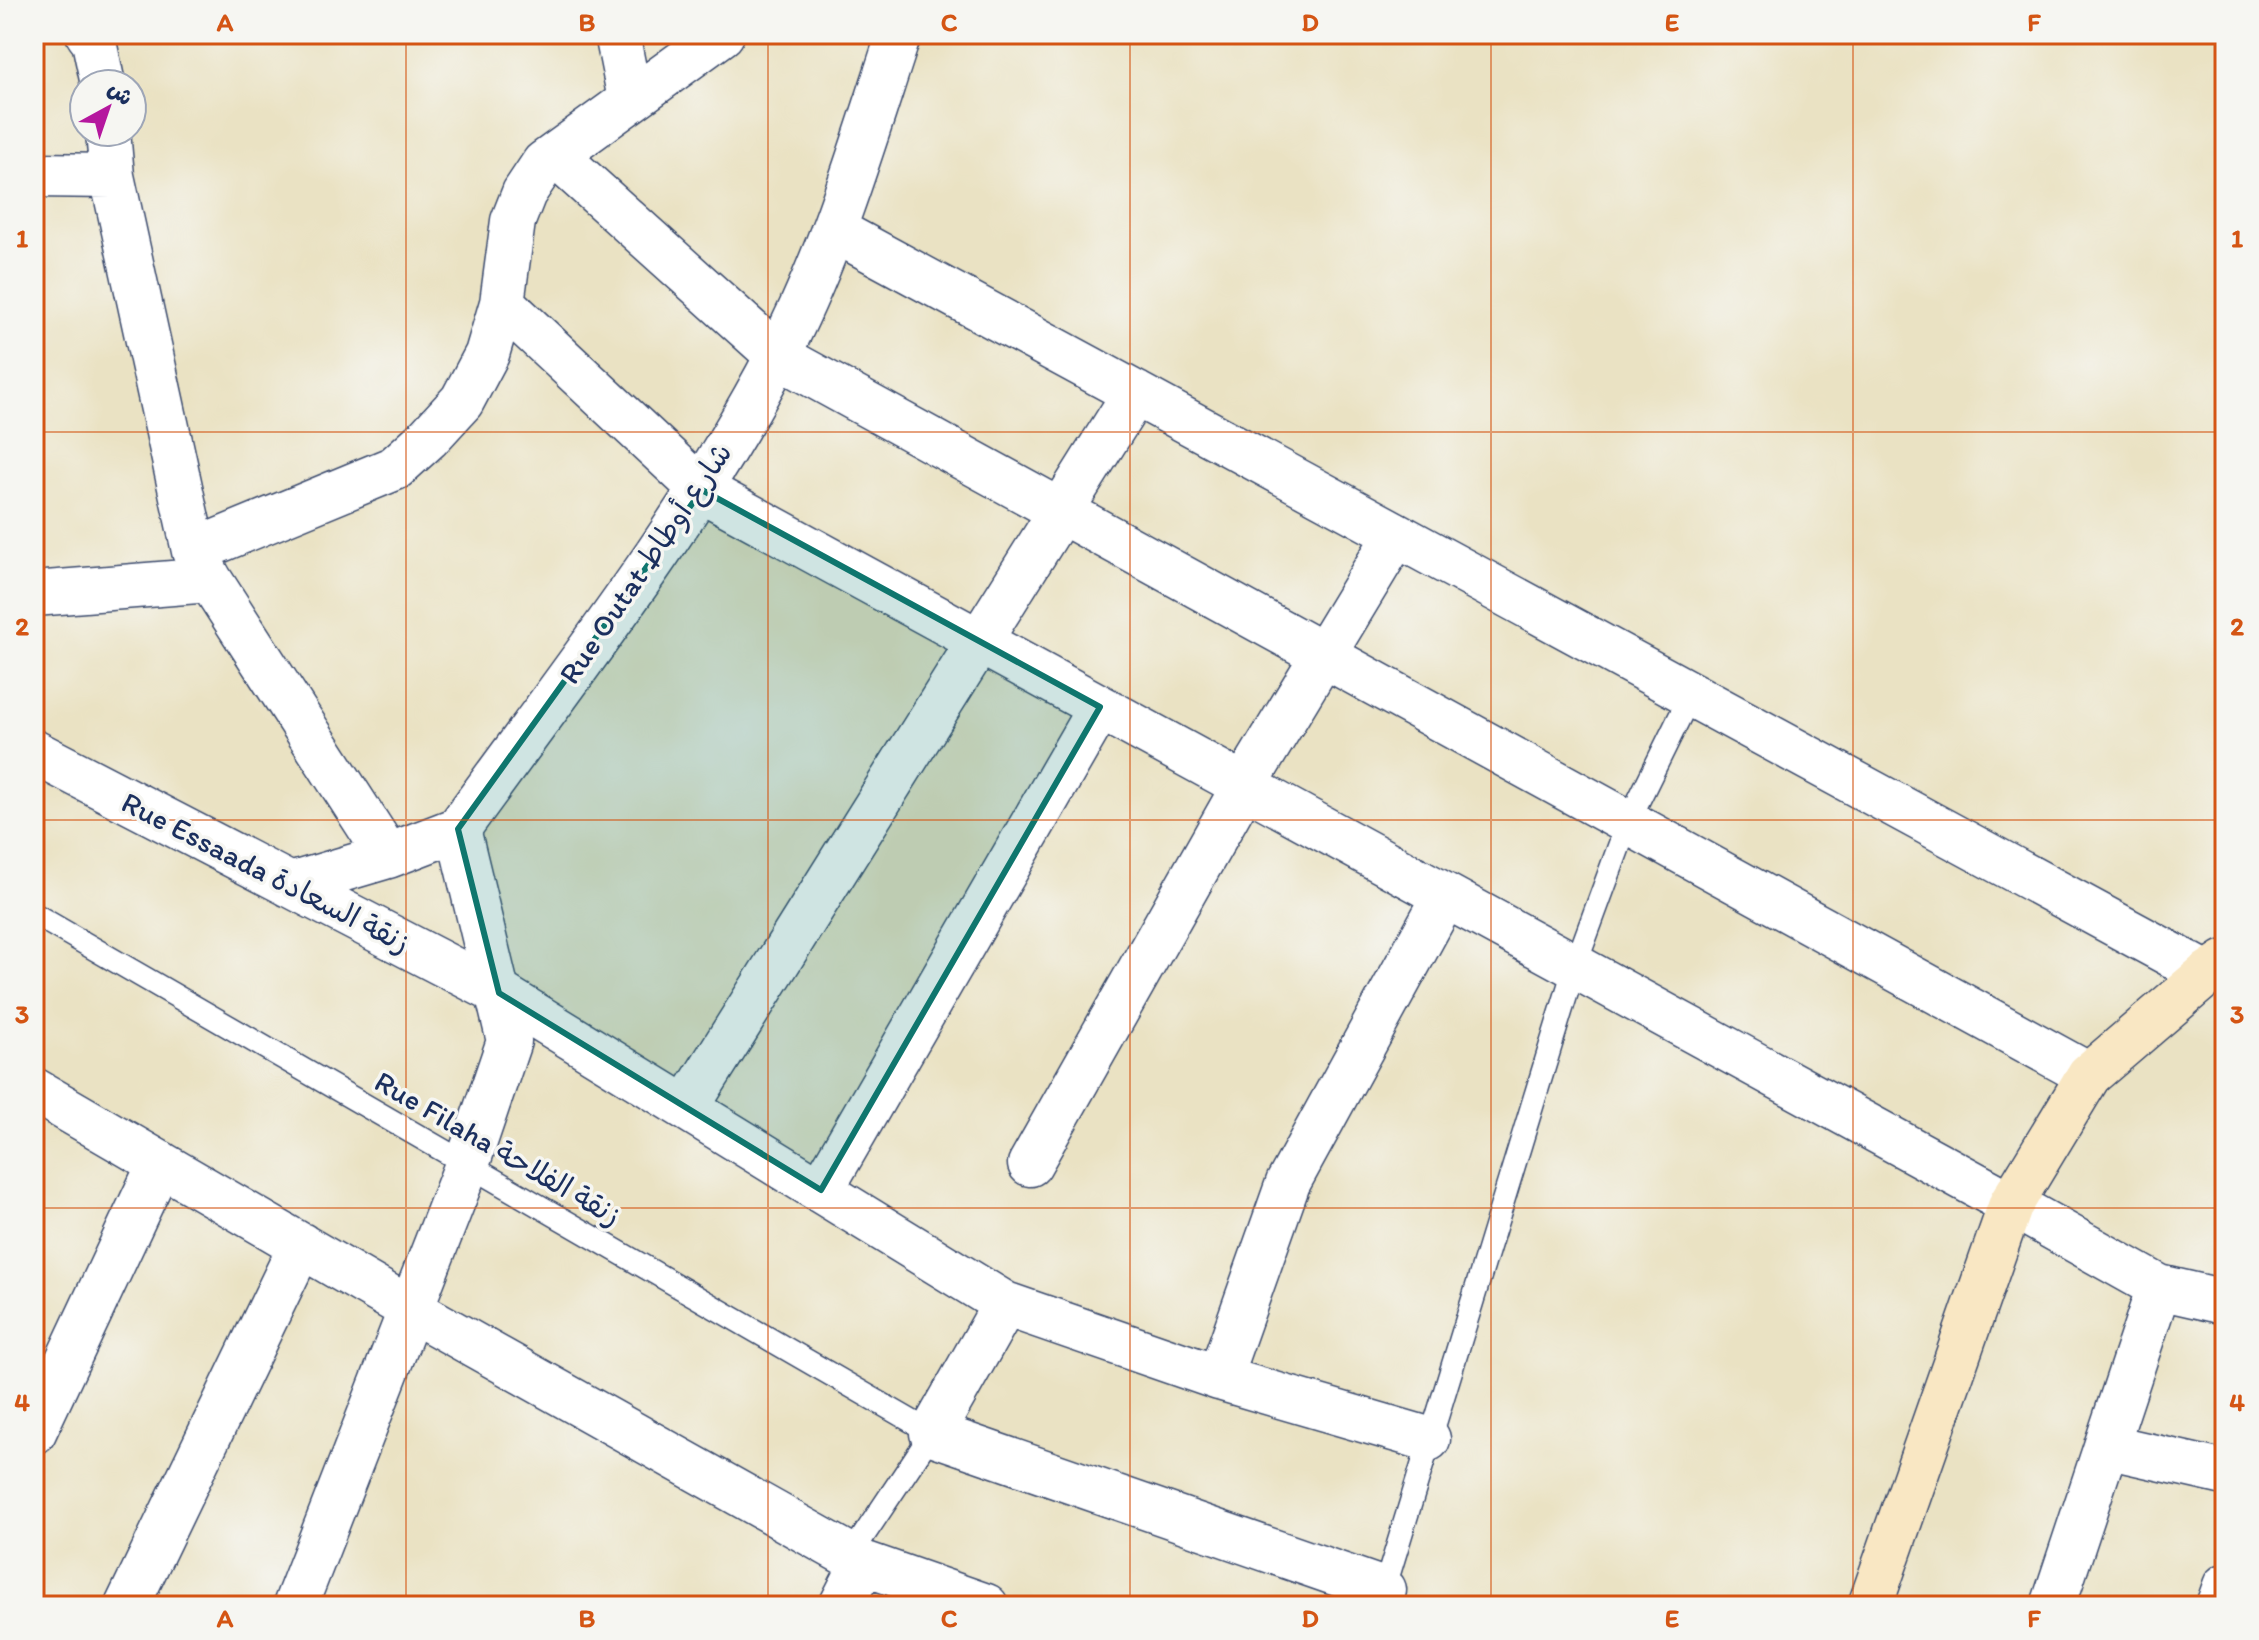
<svg xmlns="http://www.w3.org/2000/svg" width="2259" height="1640" font-family="Itim,'Playpen Sans Arabic',sans-serif">
<rect width="100%" height="100%" fill="#f6f6f2"/>
<filter id="ink" filterUnits="userSpaceOnUse"><feTurbulence type="fractalNoise" baseFrequency=".0125" numOctaves="2"/><feDisplacementMap in="SourceGraphic" scale="16" xChannelSelector="R" yChannelSelector="G"/><feConvolveMatrix kernelMatrix="1 2 1 2 8 2 1 2 1" color-interpolation-filters="sRGB"/></filter>
<filter id="wash" filterUnits="userSpaceOnUse"><feTurbulence type="fractalNoise" baseFrequency=".006" numOctaves="4" result="noise"/><feDisplacementMap in="SourceGraphic" scale="32" xChannelSelector="R" yChannelSelector="G"/><feGaussianBlur stdDeviation="1.8" result="paint"/><feColorMatrix in="noise" values="0 0 0 0 0 0 0 0 0 0 0 0 0 0 0 0 0 1.4 0 .05"/><feComposite in="paint" operator="in"/></filter>
<g filter="url(#wash)">
<rect width="100%" height="100%" fill="#eae2c3"/>
</g>
<g filter="url(#ink)">
<g fill="none" stroke-linecap="round" stroke-linejoin="round">
<defs>
<path id="lane" d="M34,914L932,1433L850,1556
M1384,1590L1575,966L1628,822L1691,694"/>
<path id="street" d="M88,34L94,42L103,84
M617,34L630,99
M108,132L112,176L194,551L210,580L388,856
M555,155L778,356L2089,1075
M34,175L112,176
M834,230L2207,974
M502,303L702,490L2011,1204L2159,1287L2225,1302
M194,551L395,468L428,438L462,401L487,354L502,303L513,221L524,193L544,163L722,34
M34,594L210,580
M34,752L499,993L1005,1304L1219,1378L1428,1439
M290,885L388,856L458,829
M34,1090L410,1309L863,1563L986,1606
M687,1107L1135,393
M1030,1164L1244,786L1396,535
M821,1190L1100,707
M1005,1304L932,1433L1384,1590L1379,1606
M1219,1378L1288,1183L1445,896
M34,1432L160,1163
M2106,1446L2225,1473
M127,1606L301,1245
M295,1606L467,1165L509,1041L458,829C569,676 689,525 777,357C831,255 863,143 899,34
M841,1606L863,1563
M2053,1606L2159,1287
M2218,1606L2225,1586"/>
<path id="secondary" d="M1870,1606L2011,1204L2089,1075L2207,974L2225,962"/>
</defs>
<use href="#lane" stroke="#3a4a6d" stroke-width="25"/>
<use href="#street" stroke="#3a4a6d" stroke-width="47"/>
<use href="#secondary" stroke="#3a4a6d" stroke-width="47"/>
<use href="#lane" stroke="#fff" stroke-width="22"/>
<use href="#street" stroke="#fff" stroke-width="44"/>
<use href="#secondary" stroke="#f9e7c3" stroke-width="44"/>
</g>
</g>
<path fill="#0f766e" fill-opacity="0.2" stroke="#0f766e" stroke-width="6" stroke-linejoin="round" d="M702,490L1100,707L821,1190L499,993L458,829Z"/>
<path fill="none" stroke="#d45514" stroke-width="2" stroke-opacity="0.55" d="M406,34V1606M768,34V1606M1130,34V1606M1491,34V1606M1853,34V1606M34,432H2225M34,820H2225M34,1208H2225"/>
<g text-anchor="middle" dominant-baseline="central" stroke-width="7" stroke-linejoin="round" paint-order="stroke">
<g font-size="30" fill="#1b2f5e" stroke="#f6f6f2">
<text transform="translate(645 563) rotate(-56)">Rue Outat شارع أوطاط</text>
<text transform="translate(266 872) rotate(27)">Rue Essaada زنقة السعادة</text>
<text transform="translate(498 1148) rotate(30)">Rue Filaha زنقة الفلاحة</text>
</g>
</g>
<rect width="2259" height="1640" fill="none" stroke="#f6f6f2" stroke-width="88"/>
<g transform="translate(108 108) rotate(40)"><circle r="38" fill="#f6f6f2" stroke="#9ea6b7" stroke-width="2"/>
<path d="M0-6L14 30L0 20L-14 30Z" fill="#b5179e"/>
<text y="-12" font-size="22" font-weight="bold" text-anchor="middle" fill="#1b2f5e">ش</text>
</g>
<rect x="44" y="44" width="2171" height="1552" fill="none" stroke="#d45514" stroke-width="3"/>
<g font-size="26" text-anchor="middle" font-weight="bold" fill="#d45514">
<text x="225" y="31">A</text>
<text x="587" y="31">B</text>
<text x="949" y="31">C</text>
<text x="1310" y="31">D</text>
<text x="1672" y="31">E</text>
<text x="2034" y="31">F</text>
<text x="22" y="247">1</text>
<text x="2237" y="247">1</text>
<text x="22" y="635">2</text>
<text x="2237" y="635">2</text>
<text x="22" y="1023">3</text>
<text x="2237" y="1023">3</text>
<text x="22" y="1411">4</text>
<text x="2237" y="1411">4</text>
<text x="225" y="1627">A</text>
<text x="587" y="1627">B</text>
<text x="949" y="1627">C</text>
<text x="1310" y="1627">D</text>
<text x="1672" y="1627">E</text>
<text x="2034" y="1627">F</text>
</g>
</svg>
